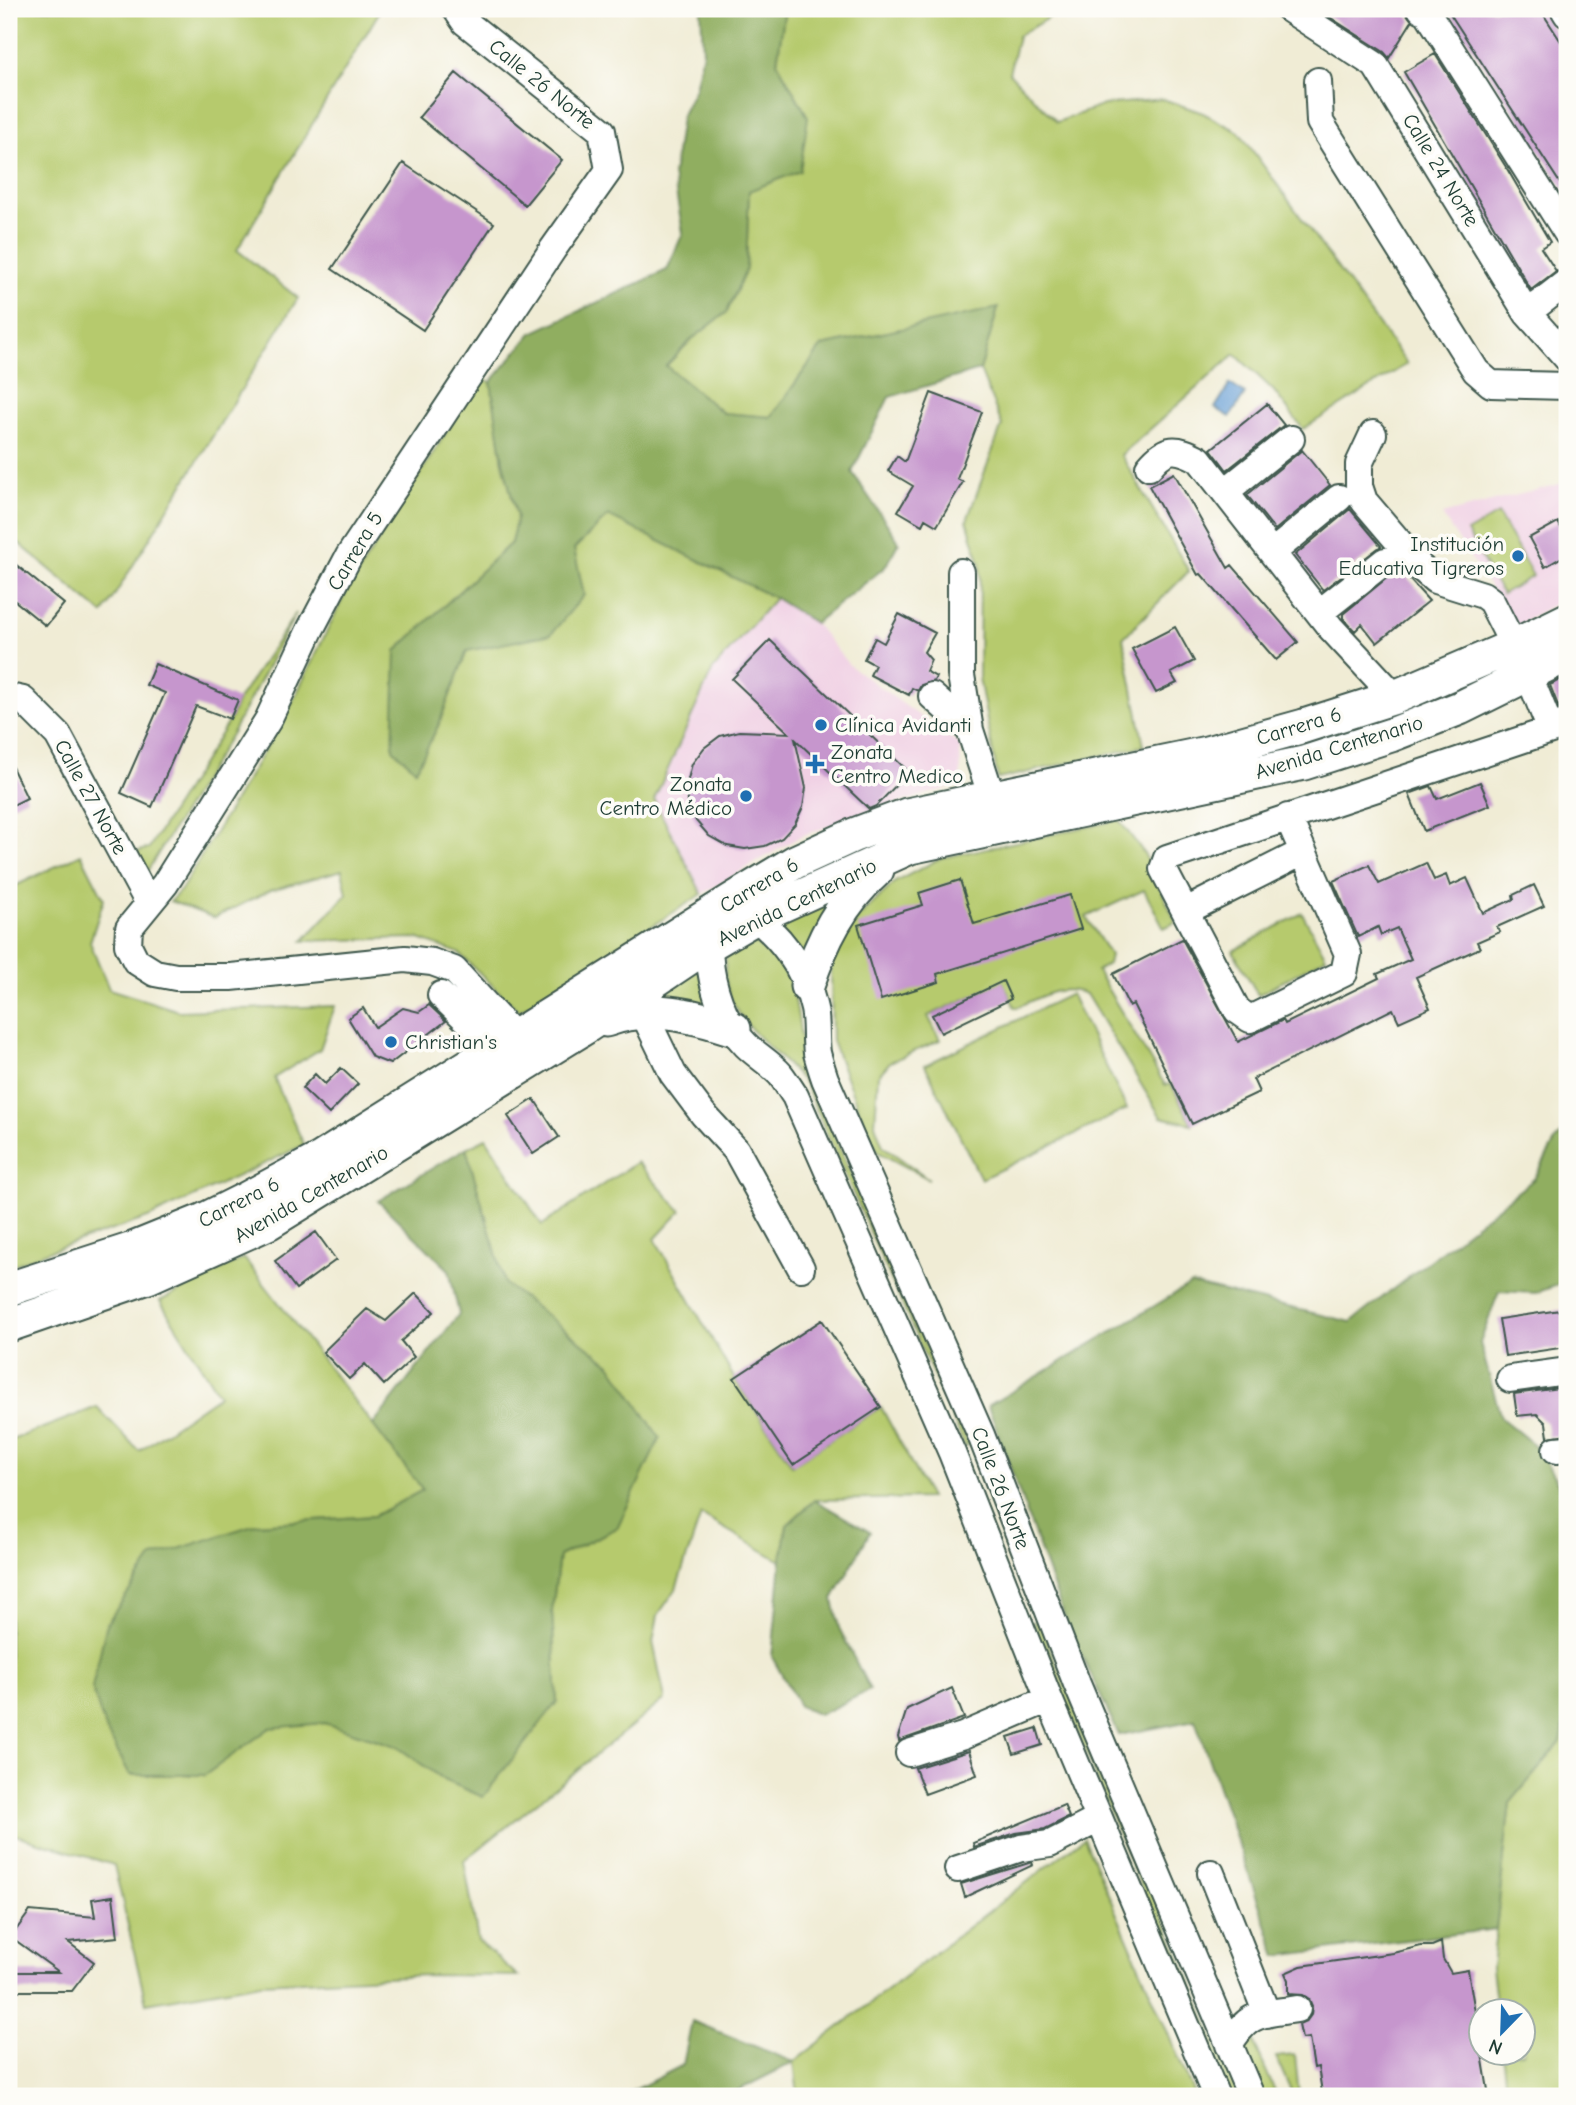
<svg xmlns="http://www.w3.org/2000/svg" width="1576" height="2105" font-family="'Comic Neue',sans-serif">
<rect width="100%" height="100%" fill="#fdfcf7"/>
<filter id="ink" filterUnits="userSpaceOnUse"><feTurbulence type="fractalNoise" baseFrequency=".0143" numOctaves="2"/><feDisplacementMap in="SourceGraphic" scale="14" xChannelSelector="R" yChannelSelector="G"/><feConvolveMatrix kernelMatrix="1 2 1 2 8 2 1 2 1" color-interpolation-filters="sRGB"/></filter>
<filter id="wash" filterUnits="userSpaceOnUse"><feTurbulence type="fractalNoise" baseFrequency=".00686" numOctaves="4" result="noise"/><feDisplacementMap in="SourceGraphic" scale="28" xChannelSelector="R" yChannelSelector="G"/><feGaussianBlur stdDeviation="1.57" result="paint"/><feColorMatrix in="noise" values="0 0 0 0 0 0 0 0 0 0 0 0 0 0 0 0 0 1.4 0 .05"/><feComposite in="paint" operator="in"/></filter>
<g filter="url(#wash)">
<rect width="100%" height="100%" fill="#f0ecd5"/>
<path fill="#f0d0e4" d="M1567,482V597L1516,626L1442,515Z
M775,598L815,623L849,665L960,745L961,784L871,811L801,836L702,894L654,801L712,671Z"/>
<path fill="#b6ca6d" stroke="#6a8450" stroke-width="2" d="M9,9H381L237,250L298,298L103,614L9,535Z
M785,9H1063L1018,36L1009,73L1057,122L1104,105L1163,99L1203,113L1239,132L1407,364L1303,429L1273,390L1235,354L1121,455L1189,571L1123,638L1144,746L998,779L979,678L980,564L967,520L1002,425L980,370L998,309L822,346L771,417L723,413L666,366L692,339L727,312L746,269L749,191L808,117L777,62Z
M480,378L491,382L503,462L517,517L511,543L396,651L415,769L438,726L467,650L551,633L584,595L574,549L608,515L775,598L712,671L654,800L702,894L519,1011L459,953L416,938L303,941L347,894L342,870L271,890L214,918L170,901L181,890L289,709L345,594Z
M1498,514L1533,576L1502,594L1467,532Z
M296,613L233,731L145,875L137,852L149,848L230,719L238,700Z
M1119,820L1144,853L1176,922L1164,928L1144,890L1086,917L1110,955L1108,964L1097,971L1165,1085L1171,1084L1192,1124L1161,1117L1086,994C1060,983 1040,998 1015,1008L1003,982L928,1016L940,1040L890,1062L878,1076L875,1124L883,1146L929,1179L878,1152L859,1110L832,1041L831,961L856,920L895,882L941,858Z
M81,854L104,899L90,942L109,989L179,1011L335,1006L320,1049L274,1078L304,1145L148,1218L49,1251L9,1267V889Z
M848,883L803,957L772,923Z
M1302,913L1326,957L1258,995L1233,951Z
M748,938C760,946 773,955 782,966C797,986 801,1040 804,1066L969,1444L965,1447L805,1084C776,1048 726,1021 725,971C725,965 725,954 730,950C734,945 743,942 748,938Z
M702,967L712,1009L654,998Z
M1071,994L1127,1109L981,1179L925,1065Z
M486,1138L542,1225L637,1162L681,1211L655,1239L734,1378L792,1465L881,1407L930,1498L814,1500L787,1525L781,1561L701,1515L676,1589L658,1615L653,1642L665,1699L464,1861L478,1941L518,1976L427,1975L261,1983L146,2003L114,1865L16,1835L9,1841V1441L97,1407L139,1451L219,1395L160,1301L244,1258L423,1490L374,1516L256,1524L205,1775L270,1727L325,1723L397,1746L444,1780L557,1702L552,1611L559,1555L617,1528L610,1364L505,1284L466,1148Z
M1038,1620L1239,2096H1230L1130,1861L1033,1622Z
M1567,1711V2096H1507L1502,2053L1524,2052V2010H1497L1492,1967L1510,1803L1561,1742Z
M1084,1838L1195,2096H798L794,2062Z
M1251,2036L1277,2096H1263L1242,2045Z
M1295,2055L1299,2096H1293L1276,2057Z"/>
<path fill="#90ae60" stroke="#58764a" stroke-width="2" d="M701,9H785L777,62L808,117L800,171L749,191L746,269L727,312L692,339L666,366L723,413L771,417L822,346L998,308L980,370L889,397L852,472L899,542L885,567L815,623L775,598L608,516L574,549L584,595L551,634L467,651L438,726L416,770L393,749L396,651L511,543L517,517L503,462L491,382L532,333L667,270L683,233L673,175L681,117L695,88L703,52Z
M1567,1129V1282L1535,1293L1499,1291L1480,1343L1501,1418L1538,1448L1567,1500V1711L1561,1742L1510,1803L1496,1929L1277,1956L1195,1720L1119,1735L1067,1624L988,1406L1191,1284L1351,1322L1534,1179L1556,1140Z
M466,1148L505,1284L610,1364L660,1438L617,1528L559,1556L552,1611L557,1702L483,1797L444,1780L396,1746L324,1723L270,1728L205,1775H130L105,1728L92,1688L107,1623L153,1557L256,1524L374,1516L423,1490L373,1425L459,1314L449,1270L378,1201Z
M815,1500L870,1532L833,1599L839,1628L870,1690L819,1715L799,1706L772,1657L781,1561L787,1525Z
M692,2021L794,2062L727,2096H623L683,2065Z"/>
<path fill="#669ed5" stroke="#426e84" stroke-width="2" d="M1230,384L1245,394L1230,417L1215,408Z"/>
<g id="blocks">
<path fill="#c696cd" d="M1317,9H1399L1406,13L1412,21L1389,58L1384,52Z
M1447,9H1540L1567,51V194Z
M1435,54L1506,167L1550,242L1541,248L1556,271L1531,290L1404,72Z
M456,73L562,160L525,205L419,117Z
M403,163L494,223L423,330L332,269Z
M931,393L982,412L957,479L963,482L937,526L925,519L922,525L898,511L913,486L888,471L897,456L905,462Z
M1267,404L1284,425L1227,470L1211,449Z
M1302,450L1330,485L1275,530L1247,495Z
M1174,473L1228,568L1232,565L1298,642L1276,660L1201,574L1198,575L1149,486Z
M1350,509L1381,546L1323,590L1295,555Z
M1558,522L1567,539V554L1545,567L1529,538Z
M9,559L64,604L46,626L9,596Z
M1399,568L1429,601L1377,643L1362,624L1355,631L1343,618V614Z
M899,614L935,633L924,652L931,660L926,671L936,677L934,681L921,685L918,691L912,688L909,695L870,675L875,665L864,659L875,638L884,643Z
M1175,627L1194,661L1171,673L1177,683L1156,693L1132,649Z
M770,640L909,772L876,806L869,809L795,739L806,788L803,807L795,824L782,838L765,846L745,849L727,846L709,836L696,821L688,803L687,783L692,764L704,748L720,736L739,731L789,733L732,679Z
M155,664L238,700L230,719L196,706L152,807L121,793L165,693L146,685Z
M1567,676V706L1559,708L1550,685Z
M9,761L27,798L9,807Z
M1480,782L1490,805L1424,831L1409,794L1431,786L1437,799Z
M1426,863L1434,880L1446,875L1450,886L1467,878L1483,913L1514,899L1513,895L1534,885L1544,906L1497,927L1500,932L1477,942L1480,948L1416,977L1430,1008L1399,1022L1393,1009L1253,1079L1259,1092L1192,1124L1133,1004L1129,1006L1113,974L1182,939L1238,1042L1283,1020L1285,1024L1379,978L1377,974L1411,959L1397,928L1381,935L1378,927L1358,937L1333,881L1369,865L1379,884Z
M960,880L974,924L1070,895L1081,929L937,974L939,982L881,1000L858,925L923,905L919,893Z
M1003,981L1011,999L941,1033L932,1015Z
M429,1005L446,1021L390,1064L372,1057L348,1018L363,1008L375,1027L403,1008L419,1012Z
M341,1068L358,1084L329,1114L302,1088L315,1074L325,1084Z
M534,1099L559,1137L533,1154L508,1116Z
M316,1232L336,1260L296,1289L275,1261Z
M416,1293L434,1312L401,1341L414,1357L384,1385L365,1364L349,1379L323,1352L367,1309L386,1321Z
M1567,1309V1347L1505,1356L1499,1319Z
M822,1320L881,1407L793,1465L734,1378Z
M1567,1387V1434L1548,1437L1546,1423L1537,1414L1517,1416L1514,1394Z
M952,1688L964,1718L899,1741L898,1737L907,1709Z
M1037,1728L1042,1745L1014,1754L1008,1737Z
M969,1751L977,1775L925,1794L915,1768Z
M1064,1805L1069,1817L1045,1829L1016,1833L974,1847L973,1843Z
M1032,1862L1033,1865L965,1897L961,1884Z
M113,1896L118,1937L68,1942L94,1962L72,1991H9V1972H59L11,1937L30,1911L95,1917L92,1899Z
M1441,1942L1443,1959L1451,1973L1468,1970L1489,2096H1326L1325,2092H1322L1318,2067L1314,2068L1309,2038L1302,2039L1299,2025L1306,2022L1311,2015L1312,2006L1309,1999L1303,1995L1288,1994V1980L1285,1973L1301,1966L1393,1953L1421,1946H1432Z"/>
</g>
</g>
<g filter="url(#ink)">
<use href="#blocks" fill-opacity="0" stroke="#3e574c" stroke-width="2"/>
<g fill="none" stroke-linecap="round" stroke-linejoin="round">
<defs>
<path id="minor" d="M456,9L465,22L602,131L609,170L553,249L349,556L310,630L268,720L165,884L129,928L128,945L136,961L155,973L176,977H231L405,959L432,962L454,970L516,1038
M1289,9L1375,65L1527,313L1567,358
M1421,9L1427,12L1567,233
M1564,9L1567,14
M1318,81L1320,122L1476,371L1491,384L1567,386
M1527,313L1567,282
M1373,434L1359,464V486L1364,501L1421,568L1435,580L1483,595L1491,601L1529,676L1551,730
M1149,467C1166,446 1176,447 1199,459L1330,627L1395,697
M1226,491L1291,439
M1273,552L1339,498
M961,572V675L970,730L992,798
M1319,613L1385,561
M932,696L970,730
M9,697L23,700L58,735L148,902
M1288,817L1348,954L1344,973L1250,1019L1237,1010L1163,869L1167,858L1551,730L1567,722
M743,909C779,932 805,967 814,1009C817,1023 815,1038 817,1053C819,1061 822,1070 825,1079L981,1435L1077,1684L1251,2096
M1186,911L1303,852
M710,929C706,969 717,1016 746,1045C756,1055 770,1063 780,1074C785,1080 790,1089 795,1096L952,1453L1049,1699L1216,2096
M441,995L476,1029L498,1018
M643,1012L673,1074L703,1114L736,1150L801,1268
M1510,1379L1567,1371
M1556,1450L1567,1449
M909,1753L963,1736L1049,1699
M958,1869L1021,1848L1050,1844L1099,1819
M1211,1873L1267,2014
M1229,2045C1249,2011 1260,2015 1297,2009"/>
<path id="major" d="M807,986C822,940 841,902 877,870
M606,1020C649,1004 693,1015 734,1029
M9,1289L133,1249L202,1221L246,1199L322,1158L731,901L795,862L854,835L907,815L1207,753L1304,726L1395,697L1514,646L1567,620
M9,1325L148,1277L268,1223L584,1028L708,945L756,917L910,847L1304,763L1391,735L1460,708L1567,655"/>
</defs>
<use href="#minor" stroke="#3e574c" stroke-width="30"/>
<use href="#major" stroke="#3e574c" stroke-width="37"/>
<use href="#minor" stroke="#fff" stroke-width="26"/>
<use href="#major" stroke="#fff" stroke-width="33"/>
</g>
</g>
<g fill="#1f6fb2" stroke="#fdfcf7" stroke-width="2.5">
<circle cx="1518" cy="556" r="7"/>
<circle cx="821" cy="725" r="7"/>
<path d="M811.5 753.5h7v7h7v7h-7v7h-7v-7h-7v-7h7z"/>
<circle cx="746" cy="796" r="7"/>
<circle cx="391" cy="1042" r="7"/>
</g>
<g text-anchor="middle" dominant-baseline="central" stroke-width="7" stroke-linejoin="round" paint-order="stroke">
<g font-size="21" fill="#1f3d34" stroke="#fdfcf7">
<text transform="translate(542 84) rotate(39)">Calle 26 Norte</text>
<text transform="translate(1441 170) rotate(59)">Calle 24 Norte</text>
<text transform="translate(355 551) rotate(-59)">Carrera 5</text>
<text transform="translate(1299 726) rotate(-17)">Carrera 6</text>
<text transform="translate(1339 747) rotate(-17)">Avenida Centenario</text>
<text transform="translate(91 797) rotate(61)">Calle 27 Norte</text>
<text transform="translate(759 885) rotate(-31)">Carrera 6</text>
<text transform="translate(797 902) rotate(-26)">Avenida Centenario</text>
<text transform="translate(311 1194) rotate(-30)">Avenida Centenario</text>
<text transform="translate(239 1202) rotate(-27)">Carrera 6</text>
<text transform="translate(1001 1488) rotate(69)">Calle 26 Norte</text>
</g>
<g font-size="21" fill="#1f3d34" stroke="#fdfcf7" text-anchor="start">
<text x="1504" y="544" text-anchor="end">Institución<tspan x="1504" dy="24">Educativa Tigreros</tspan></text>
<text x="835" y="725">Clínica Avidanti</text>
<text x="831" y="752">Zonata<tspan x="831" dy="24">Centro Medico</tspan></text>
<text x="732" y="784" text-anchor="end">Zonata<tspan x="732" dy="24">Centro Médico</tspan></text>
<text x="405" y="1042">Christian's</text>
</g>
</g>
<rect width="1576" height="2105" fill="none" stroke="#fdfcf7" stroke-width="35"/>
<g transform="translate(1502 2032) rotate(203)"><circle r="33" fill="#fdfcf7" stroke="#a4b0a9" stroke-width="2"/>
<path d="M0-5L12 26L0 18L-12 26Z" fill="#1f6fb2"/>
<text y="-10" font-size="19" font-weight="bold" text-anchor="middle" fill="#1f3d34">N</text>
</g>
</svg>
